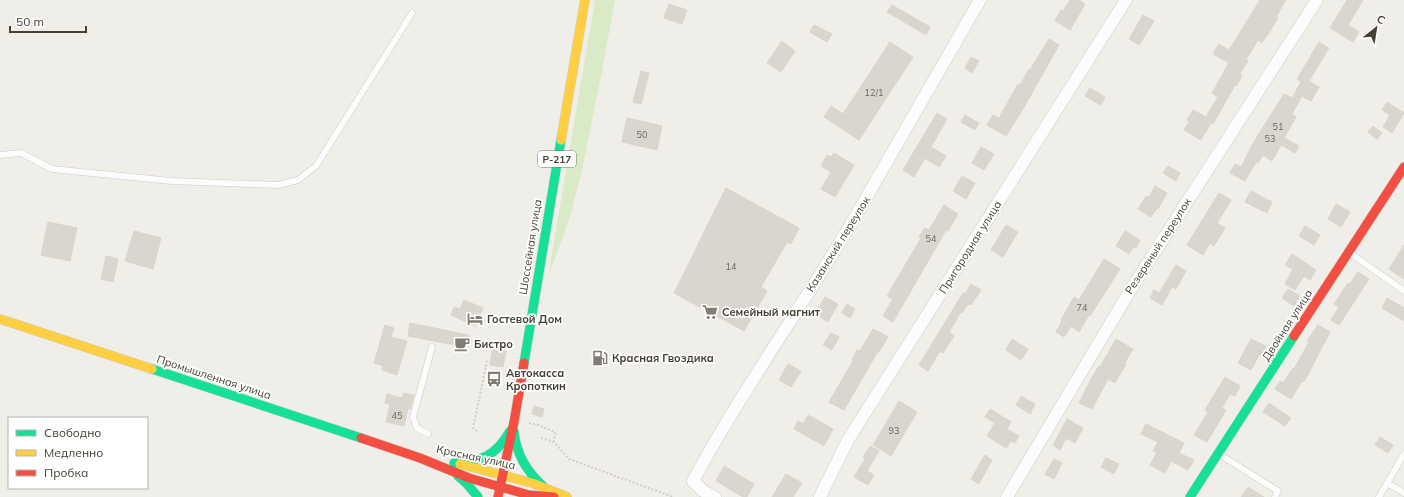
<svg xmlns="http://www.w3.org/2000/svg" width="1404" height="497" font-family="Mulish,sans-serif">
<rect width="100%" height="100%" fill="#f0eee8"/>
<path fill="#d9ebc6" d="M595,0H615L602,71L582,170L569,220L548,277Z"/>
<path fill="#d9d6d0" stroke="#d8d5cd" d="M1070,0H1079L1085,4L1070,30L1055,21L1061,10L1063,11Z
M1260,0H1286L1276,17L1278,18L1267,36H1266L1262,43L1258,40L1246,60L1248,61L1240,74L1242,76L1236,86L1235,85L1213,124L1211,123L1201,140L1184,130L1189,122L1187,120L1193,110L1206,117L1218,97L1212,93L1229,63L1213,54L1219,44L1229,50Z
M1347,0H1363L1348,25L1359,32L1353,42L1330,28Z
M669,4L687,10L682,24L664,18Z
M892,5L930,27L926,35L887,12Z
M1143,15L1154,21L1139,45L1129,39Z
M814,25L832,34L827,42L810,32Z
M1049,39L1059,45L1023,109L1006,136L987,125L993,115L999,118L1018,84L1020,85L1029,69L1030,70Z
M782,41L795,51L781,72L767,63Z
M890,42L913,57L859,140L824,117L831,106L843,114Z
M1319,42L1329,48L1309,81L1319,87L1311,101L1302,96L1292,114L1296,117L1284,138L1299,146L1295,153L1281,145L1272,161L1263,155L1258,163L1256,162L1245,181L1230,173L1235,164L1241,167L1255,140L1284,94L1292,98L1301,82L1297,79Z
M971,57L979,61L972,73L965,68Z
M641,71L649,73L641,104L633,102Z
M1090,88L1105,97L1101,105L1085,96Z
M1387,102L1404,113L1392,133L1383,127L1390,115L1382,110Z
M937,113L947,119L931,147L946,156L939,167L925,158L914,177L903,170Z
M965,115L979,123L975,130L961,122Z
M627,118L662,126L657,150L622,142Z
M1373,126L1382,133L1377,139L1368,132Z
M981,147L994,154L984,170L972,163Z
M834,153L854,165L835,197L821,189L831,172L821,166L827,155L831,157Z
M1168,166L1180,173L1176,181L1163,173Z
M962,176L975,183L966,199L953,191Z
M1155,186L1167,193L1158,209L1157,208L1151,217L1138,209L1146,196L1149,197Z
M726,188L799,228L791,244L787,242L761,287L767,291L744,331L674,293Z
M1251,191L1272,202L1267,213L1245,202Z
M1219,193L1231,200L1217,223L1225,228L1214,246L1210,243L1203,255L1187,245Z
M1336,204L1350,212L1341,227L1328,219Z
M944,205L958,214L948,231L946,230L893,322L883,316L893,299L887,296L921,238L919,237L925,228L929,230Z
M48,222L77,228L70,261L41,255Z
M1006,225L1018,232L1003,257L991,250Z
M1305,226L1320,235L1314,245L1299,236Z
M134,231L161,238L153,269L125,261Z
M1125,231L1140,240L1136,248L1134,246L1129,254L1116,246Z
M1404,245V279L1389,269Z
M1292,254L1316,270L1310,280L1304,276L1295,290L1285,284L1293,269L1285,265Z
M106,256L118,259L113,282L101,279Z
M1104,259L1120,269L1090,316L1089,315L1079,332L1071,326L1064,337L1056,332L1062,321L1061,320L1074,297L1079,300Z
M1176,265L1186,271L1176,289L1172,287L1162,305L1150,298L1154,290L1159,293Z
M1358,272L1369,279L1339,325L1331,320L1339,307L1334,304L1348,283L1349,285Z
M971,284L981,290L971,305L968,304L962,313L961,312L949,332L954,336L943,353L940,351L928,371L919,365L963,293L965,294Z
M1288,289L1300,296L1294,306L1282,298Z
M825,297L838,304L828,322L815,314Z
M1387,298L1404,308V321L1382,308Z
M464,300L483,308L475,326L451,315L454,307L460,309Z
M847,304L855,309L850,318L842,313Z
M410,323L468,335L465,347L408,336Z
M385,325L394,328L391,337L407,341L397,375L382,370L383,366L374,363Z
M1318,325L1330,332L1304,382L1302,381L1291,399L1275,389L1280,381L1283,383L1293,368L1294,369L1309,342L1307,341Z
M873,329L888,337L879,352L878,351L844,410L829,402L853,361L852,360L857,350L860,351Z
M831,333L839,337L832,350L823,345Z
M1012,339L1028,349L1021,360L1006,350Z
M1116,339L1133,349L1125,363L1126,364L1115,383L1108,379L1092,409L1079,403L1092,377L1099,366L1100,367Z
M1251,339L1266,346L1262,356L1259,355L1251,370L1238,363Z
M494,340L506,342L504,350L506,351L503,367L490,365Z
M788,364L801,371L791,387L779,380Z
M1225,377L1240,386L1235,396L1230,394L1222,408L1226,410L1207,442L1194,435L1208,412L1205,410Z
M404,393L414,395L410,409H408L404,426L386,422L390,404L385,403L387,394L402,398Z
M1021,396L1035,404L1030,414L1016,405Z
M899,401L917,412L891,456L873,445Z
M1269,403L1291,418L1285,426L1263,412Z
M534,406L544,409L542,417L532,414Z
M990,409L1011,422L1007,429L1019,436L1015,443L1011,441L1006,448L987,436L995,423L985,417Z
M808,415L833,429L824,446L794,429L798,421L803,424Z
M1067,419L1083,428L1075,443L1066,438L1060,450L1053,445Z
M1146,424L1184,443L1179,453L1194,460L1188,470L1171,461L1165,473L1150,465L1157,452L1153,451L1158,442L1141,434Z
M1380,437L1393,445L1388,453L1375,445Z
M870,446L879,451L867,471L874,475L868,485L854,477L865,459L863,457Z
M985,455L992,460L979,484L971,479Z
M1106,458L1119,464L1114,474L1101,467Z
M1054,459L1062,463L1054,479L1045,474Z
M724,466L754,484L747,497H743L716,481Z
M786,474L802,483L793,497H772Z
M1248,487L1264,497H1241Z"/>
<g fill="none" stroke-linecap="round" stroke-linejoin="round">
<defs>
<path id="lane" d="M0,155L21,153L52,169L172,181L278,185L298,180L316,166L412,13
M1350,253L1404,291
M428,434L417,428L413,417L432,347
M1219,454L1278,491L1275,497
M1387,483L1404,493
M1379,497L1404,454"/>
<path id="street" d="M715,497L703,491L693,481C741,392 800,310 851,224L980,0
M820,497L848,440L1126,0
M1007,497L1131,289L1317,0"/>
<path id="fast" d="M524,363L561,140
M152,369L361,438
M514,431C516,454 526,471 543,486
M454,463C482,461 496,456 510,431
M458,476L467,484L478,497
M524,497L529,495
M1190,497L1294,336"/>
<path id="slow" d="M561,140L585,0
M0,319L152,369
M460,464L532,483L567,497"/>
<path id="jam" d="M1294,336L1404,167
M361,438L420,458L469,478L529,495L554,497
M498,497L514,422L524,363"/>
</defs>
<use href="#lane" stroke="#cccac4" stroke-width="7"/>
<use href="#street" stroke="#cccac4" stroke-width="13"/>
<use href="#fast" stroke="#cfccbf" stroke-width="10"/>
<use href="#slow" stroke="#cfccbf" stroke-width="10"/>
<use href="#jam" stroke="#cfccbf" stroke-width="10"/>
<path stroke="#d0cec9" stroke-width="2" stroke-dasharray="2 2" stroke-linecap="butt" d="M529,423L538,425L555,432L554,442
M477,431L473,428L487,361
M541,438L554,442L569,459L673,497"/>
<use href="#lane" stroke="#fdfcfc" stroke-width="6"/>
<use href="#street" stroke="#fdfcfc" stroke-width="12"/>
<use href="#fast" stroke="#16e098" stroke-width="9"/>
<use href="#slow" stroke="#ffcf43" stroke-width="9"/>
<use href="#jam" stroke="#f24e42" stroke-width="9"/>
</g>
<defs>
<symbol id="supermarket-bare" viewBox="-9 -9 18 18"><path d="M-6-5.5h2.5l.6 2H6L4.5 2H-2.5L-4.4-4H-6ZM-1.5 3.2a1.3 1.3 0 1 0 .1 0ZM3 3.2a1.3 1.3 0 1 0 .1 0Z" fill="#817d73" stroke="#fff" stroke-width="2.5" paint-order="stroke"/></symbol>
<symbol id="hotel-bare" viewBox="-9 -9 18 18"><path d="M-6-4.5h1.5V1H6V5H4.5V3h-9V5H-6ZM-4 0a1.8 1.8 0 1 1 3.6 0ZM.5 0V-2.5h3Q6-2.5 6 0Z" fill="#817d73" stroke="#fff" stroke-width="2.5" paint-order="stroke"/></symbol>
<symbol id="cafe-bare" viewBox="-9 -9 18 18"><path d="M-5.5-4.5H6V0H3Q3 3.5 0 3.5H-2.5Q-5.5 3.5-5.5 0ZM3-3.2v2h1.7v-2ZM-6 4.5H4V6H-6Z" fill="#817d73" stroke="#fff" stroke-width="2.5" paint-order="stroke"/></symbol>
<symbol id="fuel-bare" viewBox="-9 -9 18 18"><path d="M-5.5-6h7V0h2V4h1.3V-2.5L3-4.5l.8-.8L6-3V5H2.5V1h-1V6h-7ZM-4.2-4.7v3.2H.2V-4.7Z" fill="#817d73" stroke="#fff" stroke-width="2.5" paint-order="stroke"/></symbol>
<symbol id="bus-bare" viewBox="-9 -9 18 18"><path d="M-5-6H5V4H4V6H2V4H-2V6H-4V4H-5ZM-3.5-4V0h7V-4ZM-3.5 1.2v1.5H-2V1.2ZM2 1.2v1.5H3.5V1.2Z" fill="#817d73" stroke="#fff" stroke-width="2.5" paint-order="stroke"/></symbol>
</defs>
<g fill-rule="evenodd">
<use href="#supermarket-bare" x="699" y="301" width="22" height="22"/>
<use href="#hotel-bare" x="464" y="308" width="22" height="22"/>
<use href="#cafe-bare" x="451" y="333" width="22" height="22"/>
<use href="#fuel-bare" x="589" y="347" width="22" height="22"/>
<use href="#bus-bare" x="483" y="368" width="22" height="22"/>
</g>
<g text-anchor="middle" dominant-baseline="central" stroke-width="3.5" stroke-linejoin="round" paint-order="stroke">
<g font-size="9" fill="#6b665c">
<text x="874" y="92">12/1</text>
<text x="1278" y="126">51</text>
<text x="642" y="134">50</text>
<text x="1270" y="138">53</text>
<text x="931" y="238">54</text>
<text x="731" y="266">14</text>
<text x="1082" y="307">74</text>
<text x="397" y="415">45</text>
<text x="894" y="430">93</text>
</g>
<rect fill="#fff" stroke="#7d7971" stroke-width="1" x="538" y="151" width="38" height="16" rx="3"/>
<g font-size="10" font-weight="bold" fill="#454034">
<text x="557" y="159">Р-217</text>
</g>
<g font-size="11" fill="#454034" stroke="#fff">
<text transform="translate(838 244) rotate(-58)">Казанский переулок</text>
<text transform="translate(1158 246) rotate(-57)">Резервный переулок</text>
<text transform="translate(530 247) rotate(-81)">Шоссейная улица</text>
<text transform="translate(970 247) rotate(-58)">Пригородная улица</text>
<text transform="translate(1287 325) rotate(-57)">Двойная улица</text>
<text transform="translate(214 377) rotate(18)">Промышленная улица</text>
<text transform="translate(476 457) rotate(12)">Красная улица</text>
</g>
<g font-size="11" font-weight="bold" fill="#454034" stroke="#fff" text-anchor="start">
<text x="722" y="312">Семейный магнит</text>
<text x="487" y="319">Гостевой Дом</text>
<text x="474" y="344">Бистро</text>
<text x="612" y="358">Красная Гвоздика</text>
<text x="506" y="373">Автокасса<tspan x="506" dy="13">Кропоткин</tspan></text>
</g>
</g>
<rect x="8" y="417" width="140" height="72" fill="#ffffff" stroke="#b5b3ae"/>
<rect x="16" y="430" width="20" height="6" fill="#16e098" stroke="#b5b3ae"/>
<text x="44" y="437" font-size="12" fill="#454034">Свободно</text>
<rect x="16" y="450" width="20" height="6" fill="#ffcf43" stroke="#b5b3ae"/>
<text x="44" y="457" font-size="12" fill="#454034">Медленно</text>
<rect x="16" y="470" width="20" height="6" fill="#f24e42" stroke="#b5b3ae"/>
<text x="44" y="477" font-size="12" fill="#454034">Пробка</text>
<g transform="translate(1376 28) rotate(30)" stroke="#ffffff" stroke-width="3" paint-order="stroke">
<path d="M0-3L7 15L0 10L-7 15Z" fill="#454034"/>
<text y="-6" font-size="11" font-weight="bold" text-anchor="middle" fill="#454034">С</text>
</g>
<path d="M10 26v6h76v-6" fill="none" stroke="#454034" stroke-width="2"/>
<text x="16" y="26" font-size="12" fill="#454034" stroke="#ffffff" stroke-width="3" paint-order="stroke">50 m</text>
</svg>
